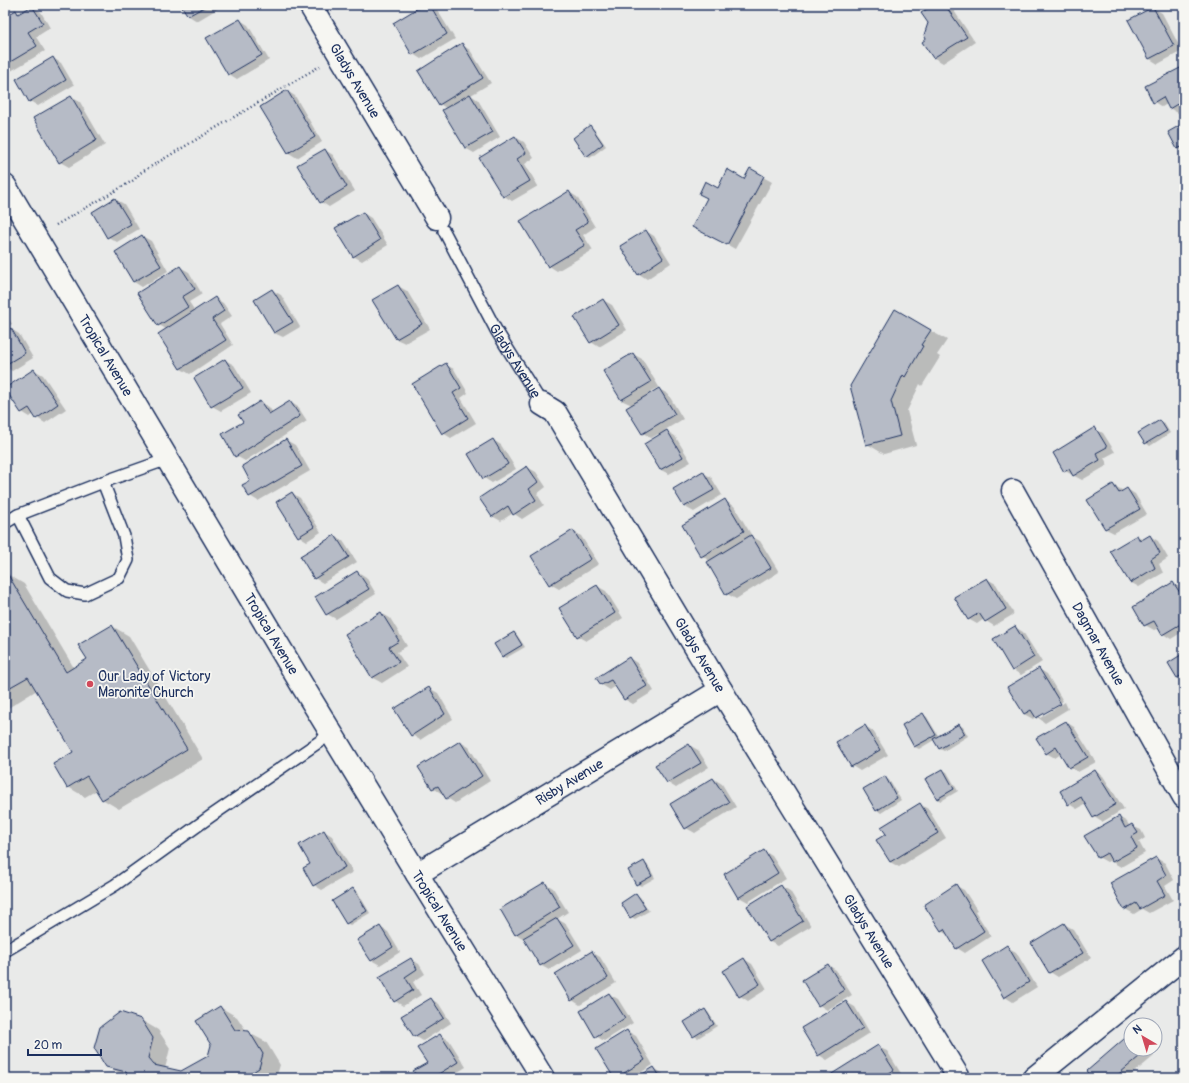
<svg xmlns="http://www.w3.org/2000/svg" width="1189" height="1083" font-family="Pangolin,sans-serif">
<rect width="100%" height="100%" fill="#e9eae9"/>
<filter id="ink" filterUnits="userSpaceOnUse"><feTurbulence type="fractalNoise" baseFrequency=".025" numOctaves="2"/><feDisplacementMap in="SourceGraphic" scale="8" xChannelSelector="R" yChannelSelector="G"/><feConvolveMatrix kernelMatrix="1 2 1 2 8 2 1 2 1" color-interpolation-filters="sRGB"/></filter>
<g filter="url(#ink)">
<path fill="#0003" d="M183,5H224L197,21L189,16Z
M425,5H431L436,8L455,39L421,59L413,54Z
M935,5H950L975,42L943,63L934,58L924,42L928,39Z
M32,7L41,12L50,28L36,37L45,51L11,71L5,67V18L16,11L21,14Z
M1153,8L1162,13L1182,51L1158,64L1150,59L1129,20Z
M240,20L248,25L269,60L237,79L229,74Z
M462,45L470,50L491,83L471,95L478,100L500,137L474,153L465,148L447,109L440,104Z
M53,58L61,63L74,85L38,106L30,101Z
M1184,67V109L1178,113L1169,108L1167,104L1162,107L1154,102Z
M287,91L295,96L322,142L297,158L289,153L261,107Z
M71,97L80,102L105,145L69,167L60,162Z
M1184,124V152L1178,148Z
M590,127L594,129L606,146L590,158L586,156Z
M515,137L524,142L534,158L525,164L538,186L512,201L504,196Z
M325,150L333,155L355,191L329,207L321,202Z
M750,170L772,182L735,249L694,226L718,189L745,180Z
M569,192L577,197L595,227L583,235L593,250L557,271L549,266Z
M115,199L124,204L139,229L117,242L108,237L93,212Z
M363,213L371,218L388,245L362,261L353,256Z
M646,231L654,236L671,263L647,279L639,274Z
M142,236L151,241L168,271L142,287L134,282L116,252Z
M180,267L189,272L202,294L189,302L195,311L215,298L223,303L232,316L220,324L233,345L190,374L181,369L159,334L166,329L159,325Z
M398,286L407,291L430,329L405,343L396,339Z
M272,290L281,295L300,327L283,337L274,333Z
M603,300L612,305L627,330L599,347L591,342Z
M895,311L947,340L937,355L940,357L922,386L920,384L907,411L916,445L884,454L867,444Z
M5,312L12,324L5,328Z
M11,329L19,334L33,358L12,371L5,367V333Z
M633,354L642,359L659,387L651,391L652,393L659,389L668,394L683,419L665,430L675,436L691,462L669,474L661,470L659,436L658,434L651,438L643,433L632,405L621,400Z
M225,360L234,365L251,393L221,411L212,406L195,379Z
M446,365L454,369L468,393L461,398L476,423L451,438L443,433Z
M34,370L43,375L66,409L45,423L37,418L34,414L30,417L22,412Z
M260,402L269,407L273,413L290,402L298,407L307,421L245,461L236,456L244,422Z
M1160,421L1164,423L1170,433L1150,446L1146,443L1140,434Z
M1095,429L1103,433L1115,452L1104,458L1108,465L1082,480L1065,471Z
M286,440L295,445L310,471L258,501L250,496L252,481Z
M493,440L501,445L516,469L492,483L484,478Z
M527,467L536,472L546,487L537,494L544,505L522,519L513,513L501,521L492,516Z
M703,473L711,477L722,495L694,512L685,507L675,490Z
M1113,485L1122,490L1123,492L1127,489L1135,494L1147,514L1114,533L1106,529L1088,500Z
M292,493L300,498L321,532L307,541L299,536Z
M725,501L734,506L752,536H751L760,541L779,572L736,599L727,594L710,561L702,556Z
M573,531L581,536L599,564L559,589L550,584L533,556Z
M335,536L343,541L357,562L323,583L314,578Z
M1137,536L1143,540L1150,536L1158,541L1168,558L1159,564L1163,573L1139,587L1130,582Z
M358,572L366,577L376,594L336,619L327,614Z
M7,574L24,584L74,668L88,659L112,626L129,636L203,759L119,809L102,799L97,790L85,797L68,787L74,752L37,690L5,710V575Z
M987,579L996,584L1014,614L994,626L986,621L984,619L977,624L968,619Z
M1173,584L1182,588L1184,592V631L1171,639L1163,634L1159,628L1154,630L1145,625Z
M597,586L606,591L623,618L586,641L577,636Z
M381,613L390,618L407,646L397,652L407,667L382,683L373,678L347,634Z
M1015,627L1023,632L1042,662L1021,675L1013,670Z
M514,633L517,635L525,647L506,658L502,656Z
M1184,655V681L1178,677Z
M629,658L637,663L654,691L633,704L624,699L616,686L610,690L602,685L598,678Z
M1039,669L1047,674L1063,701L1040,715V718L1065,702L1068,709L1045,723L1036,716L1033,719L1024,714Z
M429,688L438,693L453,719L420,740L412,735Z
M923,714L927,717L939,737L959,725L963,727L968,736L944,751L940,749L934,740L919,749L915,747Z
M1066,722L1074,727L1096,762L1078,772L1070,767L1061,754L1055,758L1046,753Z
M865,726L873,731L888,755L860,771L852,766Z
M460,742L469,747L490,781L455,803L447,798L443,792L441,793L433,788Z
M689,745L698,750L709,767L676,788L668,783L657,765Z
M943,770L947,772L958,791L941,801L937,799Z
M1095,771L1103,776L1124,809L1102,822L1094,817L1086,804L1077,809L1069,804Z
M885,778L889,780L901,800L881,813L877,810Z
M714,779L722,784L736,807L695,833L686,828L671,805Z
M920,804L928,809L946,838L899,867L890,862L887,834Z
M1119,817L1127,822L1130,827L1132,826L1141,830L1145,838L1139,842L1145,853L1121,867L1112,862L1111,860L1107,862L1098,857Z
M324,831L332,836L353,872L322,890L314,885Z
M764,851L772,856L786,878L748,902L739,897Z
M1156,858L1165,863L1174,880L1165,886L1173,900L1149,913L1142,909L1134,914L1125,909Z
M644,863L648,865L655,878L641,886L637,884Z
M545,883L553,888L568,912L557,919L566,924L582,950L549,970L540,965L524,939L516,934Z
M781,886L790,891L811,926L778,946L770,942Z
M956,886L964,890L977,910L975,911L991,936L965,953L957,948L948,935L941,931Z
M353,889L357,891L370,913L350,925L346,923Z
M636,895L640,897L649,911L635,919L631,917Z
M1064,924L1073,929L1091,958L1058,977L1050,972Z
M380,927L388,932L400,952L380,965L371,960Z
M1007,947L1016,952L1037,987L1013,1002L1005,997Z
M592,952L600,957L616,983L580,1005L572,1000Z
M411,959L419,964L425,974L413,982L421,995L403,1006L395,1001Z
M744,959L752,964L767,989L748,1001L740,996Z
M828,965L836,970L852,995L827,1010L819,1005Z
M609,994L618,999L633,1023L604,1041L596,1036Z
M431,999L439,1004L451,1023L423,1041L415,1036Z
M846,1002L855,1007L870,1033L827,1060L819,1055Z
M220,1007L237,1017L247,1032L266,1042L280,1065L276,1078H130L124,1076L107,1066L141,1020L158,1030L170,1048L165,1069L181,1072L209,1056Z
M705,1010L708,1012L717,1026L698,1038L694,1036Z
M627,1031L636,1036L653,1065L632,1078H615Z
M1131,1034V1049H1148L1154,1056L1128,1078H1094Z
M440,1035L449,1040L466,1067L448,1078H419L428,1063Z
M878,1047L887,1051L902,1075L897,1078H829Z
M654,1068L662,1073L665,1078H638Z"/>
<path fill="#b6bbc6" stroke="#1b2f5e" d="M181,5H208L188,16Z
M423,5H430L447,34L412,55L393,23Z
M933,5H945L967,37L933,58L922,42L926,39L924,35L928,23L921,13Z
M32,6L43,23L28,32L37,46L5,65V17L16,10L18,14Z
M1153,7L1174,46L1149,59L1128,20Z
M240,19L262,55L228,75L206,38Z
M462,43L483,78L439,105L418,71Z
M53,57L66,80L29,102L16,79Z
M1184,66V100L1169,109L1163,97L1153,103L1145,86Z
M287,90L315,137L288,153L260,107Z
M470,94L493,132L465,148L442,110Z
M71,96L97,140L59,163L33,118Z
M1184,123V146L1177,149L1168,132Z
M590,125L603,144L586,157L573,138Z
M515,136L526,153L517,159L530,181L503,197L479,158Z
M325,149L347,187L320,203L297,165Z
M750,168L764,176L727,245L692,227L707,198L699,194L705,181L718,188L727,169L744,179Z
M569,191L588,222L575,230L585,245L548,267L520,221Z
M115,198L131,224L107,238L92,212Z
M363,212L380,240L353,257L335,228Z
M646,230L663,258L638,275L620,246Z
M142,235L161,266L133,282L115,252Z
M180,266L195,289L182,297L188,307L158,326L137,293Z
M398,285L422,324L396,339L372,300Z
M272,289L293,322L274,333L254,300Z
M215,297L224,311L212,319L226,340L180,369L158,334Z
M603,299L619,325L590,343L574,317Z
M895,309L931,330L921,345L923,346L905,377L903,375L891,401L900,436L866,445L850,386Z
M11,328L25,353L5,365V332Z
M633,353L651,382L621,400L603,371Z
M225,359L243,388L211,407L194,378Z
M446,363L461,388L453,393L468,418L442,434L412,384Z
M34,369L58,404L36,419L29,408L21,413L5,389V388Z
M659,388L675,414L642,434L626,408Z
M260,401L269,414L290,401L300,416L235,457L222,434L243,422L238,415Z
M1160,420L1167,431L1145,444L1138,433Z
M1095,427L1107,447L1096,453L1100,460L1073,476L1069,469L1064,472L1053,453Z
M667,430L683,457L660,470L644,444Z
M286,439L302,466L249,497L242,485L250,481L242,466Z
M493,439L508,464L483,479L468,454Z
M527,466L538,482L529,489L536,500L513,515L508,506L492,517L479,498Z
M703,471L714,490L684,507L673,489Z
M1113,484L1119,493L1127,488L1140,509L1105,529L1087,500Z
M292,492L314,527L298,537L276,502Z
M725,499L744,531L701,557L682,525Z
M573,530L591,559L549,585L531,556Z
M335,535L349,557L314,579L300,556Z
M751,535L771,568L726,595L707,562Z
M1137,535L1140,541L1150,535L1160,553L1151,559L1155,568L1130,583L1110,551Z
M357,571L369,589L326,615L315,597Z
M7,573L66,672L87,659L78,645L112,625L187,749L102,800L87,776L67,788L53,764L73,752L28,677L5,690V574Z
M987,578L1006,609L985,622L979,613L968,620L954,597Z
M1173,582L1184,599V606L1179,609L1184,617V622L1162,635L1154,621L1144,626L1133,607Z
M597,585L615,613L577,637L559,608Z
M381,612L399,641L389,647L399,662L372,678L345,634Z
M1015,626L1034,657L1012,671L993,639Z
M514,632L522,645L502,657L494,644Z
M1184,653V674L1177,678L1168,663Z
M629,657L647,686L624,700L611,680L601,685L596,678Z
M1039,668L1061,704L1036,718L1031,710L1024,714L1007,687Z
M429,687L445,714L411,736L394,709Z
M923,713L936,735L914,747L902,725Z
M1066,721L1088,757L1069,768L1056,747L1046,754L1036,738Z
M959,724L965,734L939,749L933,739Z
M865,725L880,750L851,767L836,742Z
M460,741L482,776L446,799L438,786L432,789L418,767Z
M689,744L701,763L667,783L655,765Z
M943,769L954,789L937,799L925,779Z
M1095,770L1116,804L1093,818L1081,797L1068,805L1060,791Z
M885,776L897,798L876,811L863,789Z
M713,778L729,802L685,829L670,804Z
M920,803L938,833L890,862L876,840L886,834L881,827Z
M1119,816L1125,828L1132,824L1138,833L1131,837L1137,848L1112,862L1107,853L1098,858L1084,836Z
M324,830L345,867L313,886L303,868L310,864L299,845Z
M764,850L778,873L738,898L724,874Z
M1156,857L1166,875L1157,881L1165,895L1140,909L1136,903L1124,910L1110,883Z
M644,861L652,876L636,885L628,870Z
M545,882L560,907L515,935L500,909Z
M956,884L969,905L968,906L984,931L956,949L944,929L941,931L924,905Z
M781,885L803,921L769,942L747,906Z
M353,888L367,911L346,924L332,901Z
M636,893L646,908L630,918L621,903Z
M557,918L574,945L540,966L523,938Z
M1064,923L1083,953L1049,973L1031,943Z
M380,926L393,947L371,961L357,940Z
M1007,945L1029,982L1004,998L982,961Z
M592,951L608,978L571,1001L555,974Z
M411,958L417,969L405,977L413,990L394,1002L379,977Z
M744,958L760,984L739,997L723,971Z
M828,964L844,990L818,1006L802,980Z
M609,993L625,1018L595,1037L580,1011Z
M431,998L444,1018L414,1037L401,1016Z
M846,1001L863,1028L818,1056L801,1028Z
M220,1006L235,1030L249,1031L263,1054L259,1068L244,1078H129L126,1072L106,1067L94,1048L100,1027L120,1012L141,1019L153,1038L148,1058L154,1065L181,1071L208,1056L211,1045L196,1021Z
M705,1009L714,1024L693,1037L684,1022Z
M627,1030L645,1060L616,1078H614L596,1049Z
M1131,1033V1049H1144L1146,1051L1114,1078H1093L1087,1071Z
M440,1034L458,1062L432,1078H418L413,1071L427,1063L417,1048Z
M878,1045L894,1070L881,1078H828L827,1077Z
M654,1067L661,1078H636Z
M676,1074L678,1078H666Z"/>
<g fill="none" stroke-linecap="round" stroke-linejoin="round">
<defs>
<g id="service">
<path id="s1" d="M444,231L496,330L542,404"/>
<path d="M18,515L50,578L67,591L85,594L119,578L128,560L124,536L103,482"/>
<path d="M5,523L18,515L103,482L168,459"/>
<path d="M5,951L115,885L211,816L332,733"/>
</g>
<g id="minor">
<path id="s2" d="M310,5L437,218"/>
<path id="s3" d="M5,186L302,685L417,874L543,1078"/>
<path id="s4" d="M542,404L555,412L721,690L959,1078"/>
<path id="s5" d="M1013,491L1184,797"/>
<path id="s6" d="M417,874L721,690"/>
</g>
<path id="tertiary" d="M1034,1078L1184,957"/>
</defs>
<use href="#service" stroke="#1b2f5e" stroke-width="14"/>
<use href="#minor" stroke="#1b2f5e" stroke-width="25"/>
<use href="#tertiary" stroke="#1b2f5e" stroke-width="25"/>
<path stroke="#1b2f5e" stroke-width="2.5" stroke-dasharray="1 3" stroke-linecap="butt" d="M56,225L134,180L140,173L320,66"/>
<use href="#service" stroke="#f6f6f2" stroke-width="11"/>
<use href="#minor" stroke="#f6f6f2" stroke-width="22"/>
<use href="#tertiary" stroke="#f6f6f2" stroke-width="22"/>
</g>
</g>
<circle fill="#d1495b" stroke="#f6f6f2" stroke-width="1.5" cx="90" cy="684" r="4"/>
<g text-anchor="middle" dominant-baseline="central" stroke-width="3.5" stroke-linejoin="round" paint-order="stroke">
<g font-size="14" fill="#1b2f5e" stroke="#f6f6f2">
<text stroke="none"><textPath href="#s2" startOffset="88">Gladys Avenue</textPath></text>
<text stroke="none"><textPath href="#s3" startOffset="197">Tropical Avenue</textPath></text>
<text stroke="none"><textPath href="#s1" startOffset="148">Gladys Avenue</textPath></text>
<text stroke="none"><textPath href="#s3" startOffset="521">Tropical Avenue</textPath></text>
<text stroke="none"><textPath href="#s5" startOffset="175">Dagmar Avenue</textPath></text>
<text stroke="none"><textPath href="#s4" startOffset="298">Gladys Avenue</textPath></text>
<text stroke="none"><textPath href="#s6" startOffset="178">Risby Avenue</textPath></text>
<text stroke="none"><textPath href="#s3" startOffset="845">Tropical Avenue</textPath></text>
<text stroke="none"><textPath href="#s4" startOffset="622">Gladys Avenue</textPath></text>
</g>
<g font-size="14" fill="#1b2f5e" stroke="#f6f6f2" text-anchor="start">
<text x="98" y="676">Our Lady of Victory<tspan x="98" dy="16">Maronite Church</tspan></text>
</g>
</g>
<rect width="1189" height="1083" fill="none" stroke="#f6f6f2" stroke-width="20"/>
<rect x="10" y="10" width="1169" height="1063" fill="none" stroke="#1b2f5e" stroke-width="1.5" filter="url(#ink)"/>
<g transform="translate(1143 1037) rotate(322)"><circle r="19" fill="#f6f6f2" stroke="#9ea6b7"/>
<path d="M0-3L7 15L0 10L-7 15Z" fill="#d1495b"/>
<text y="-6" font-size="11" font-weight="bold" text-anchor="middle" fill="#1b2f5e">N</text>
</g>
<path d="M28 1049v6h73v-6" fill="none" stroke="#1b2f5e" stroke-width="2"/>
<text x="34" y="1049" font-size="12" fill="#1b2f5e" stroke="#f6f6f2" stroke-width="3" paint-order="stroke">20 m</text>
</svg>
